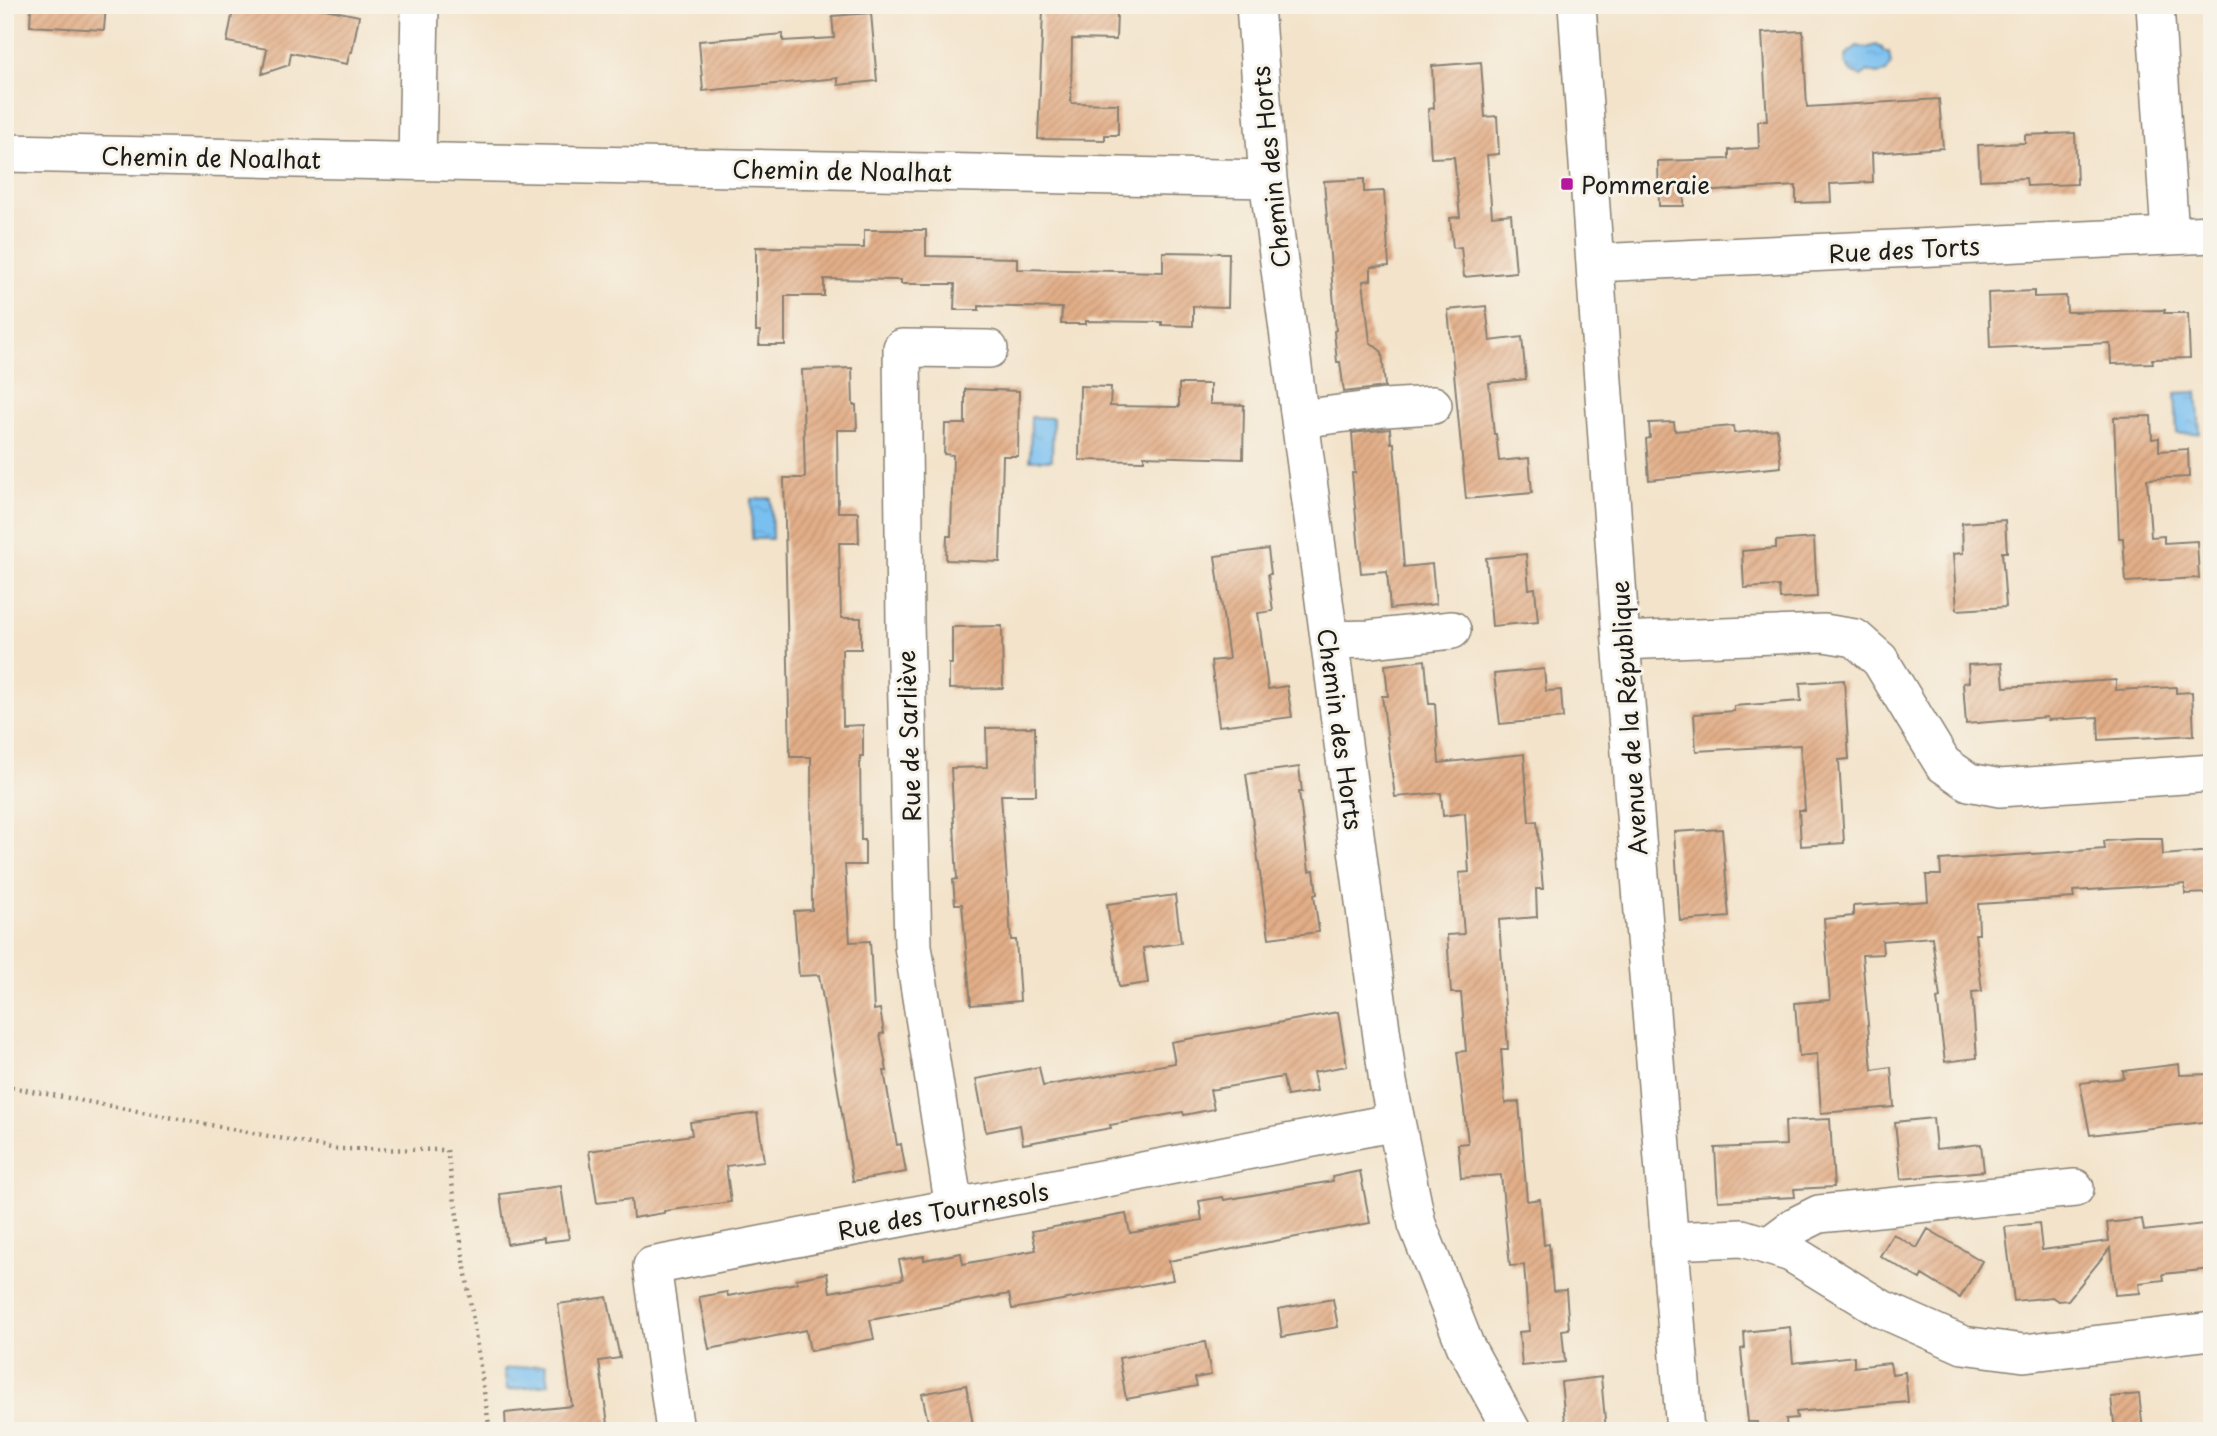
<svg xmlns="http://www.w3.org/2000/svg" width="2217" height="1436" font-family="'Playpen Sans',sans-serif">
<defs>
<pattern id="water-ripples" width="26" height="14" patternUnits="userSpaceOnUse" patternTransform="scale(1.75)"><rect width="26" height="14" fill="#79c0f1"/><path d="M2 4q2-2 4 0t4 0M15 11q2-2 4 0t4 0" fill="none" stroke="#68a4ce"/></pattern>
<pattern id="building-hatch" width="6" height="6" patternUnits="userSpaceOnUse" patternTransform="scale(1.75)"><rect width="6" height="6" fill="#e2ae88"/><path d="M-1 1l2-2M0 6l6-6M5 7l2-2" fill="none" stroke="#c19575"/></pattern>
</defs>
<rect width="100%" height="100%" fill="#f7f3e8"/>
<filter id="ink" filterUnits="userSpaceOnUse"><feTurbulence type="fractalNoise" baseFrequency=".0143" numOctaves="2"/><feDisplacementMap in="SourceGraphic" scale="14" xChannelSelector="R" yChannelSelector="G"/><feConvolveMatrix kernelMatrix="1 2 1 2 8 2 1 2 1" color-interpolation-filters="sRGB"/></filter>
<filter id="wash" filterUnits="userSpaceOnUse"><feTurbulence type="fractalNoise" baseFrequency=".00686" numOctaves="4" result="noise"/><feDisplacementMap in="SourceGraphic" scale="28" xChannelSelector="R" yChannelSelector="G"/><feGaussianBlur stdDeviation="1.57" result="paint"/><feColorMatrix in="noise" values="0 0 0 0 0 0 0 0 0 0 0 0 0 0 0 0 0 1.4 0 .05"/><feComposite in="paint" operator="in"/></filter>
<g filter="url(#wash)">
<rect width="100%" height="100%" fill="#f3e3ca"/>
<path fill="url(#water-ripples)" stroke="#4a6e86" stroke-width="2" d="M1876,45L1882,48L1884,52H1889L1891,65L1886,72L1877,74L1868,71L1861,76L1851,72L1845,63L1847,54L1857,46L1867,48Z
M2197,392L2200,433L2177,434L2175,393Z
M1031,417L1053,418L1052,460H1030Z
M771,498L772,539H752L751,499Z
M546,1364L549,1384L507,1390L504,1369Z"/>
<g id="blocks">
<path fill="url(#building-hatch)" d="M31,5H106L104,30L30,26Z
M234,5H306L359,16L352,52H350L347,64L291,53L289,65L262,74L267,49L227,42Z
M1061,5H1100V11L1117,12L1116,40L1072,39L1071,103L1118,104V135H1105V140L1038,139L1043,10H1061Z
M871,13L877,81L838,85V78L703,91L699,41L783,34V41L834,38L832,16Z
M1803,31L1807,107L1939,99L1943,148L1872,153L1873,182L1830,184L1831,202L1796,203V186L1684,193V206H1659L1658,161L1729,159V150L1759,148L1758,121H1767L1762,33Z
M1481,62L1485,117L1497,116L1499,154L1487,155L1492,216L1511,214L1516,272L1464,277L1461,247L1453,248L1450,218L1460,217L1454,157L1431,158L1428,109L1434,108L1432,66Z
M2075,133L2077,184L2027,186L2026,178L1980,180L1978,145L2025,143V135Z
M1364,179V192L1384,191L1389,266L1371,267V280L1363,281L1370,342L1382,352L1385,387L1344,392L1340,362H1337L1334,331L1336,330L1324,181Z
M864,230H926V256L1017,258V269L1163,272V252L1229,253L1228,307L1193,306V326L1162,325V322L1086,321V324H1061L1062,308L979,306V310H954L955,284H901V280L824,279V296H785V345H759L760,331H756V247L864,248Z
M2034,291V297L2066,296L2067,312L2165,310L2164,313H2188L2190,358L2152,359L2153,363L2111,364L2110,343L1990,348L1988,293Z
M1486,306L1490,341L1522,337L1526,379L1489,383L1494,434H1496L1499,461L1529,458L1532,493L1466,499L1448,310Z
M852,368L853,405H856L857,430H837L838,512H858L859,543H839L841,618H861V649H842L843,726L863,725V756H860L861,840H865V865H845L850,942L870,941L874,1010L880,1009L884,1033L880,1034L887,1071H884L897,1145L901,1144L906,1172L853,1181L819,975L799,976L794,911L812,910L811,757H790L784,478H805L802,370Z
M1179,384H1210V404L1244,405L1243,459L1144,456V461L1079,460L1080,386L1111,387L1110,406L1179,407Z
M965,389L1019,391L1018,456H1003L1000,562L946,560L947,536H951L953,455L944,454L945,424H965Z
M2151,416L2152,439L2159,438V451L2188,449L2189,477L2147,479L2151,537L2164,536V543L2197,541L2199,578L2126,582L2123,538H2119L2114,417Z
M1674,422L1675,431L1733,426L1734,433L1777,429L1781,467L1649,480L1646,439L1650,438L1649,423Z
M1390,429L1391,443H1394L1404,567L1432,564L1436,604L1390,609L1387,571L1361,573L1352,473H1355L1352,433Z
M2005,520L2007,552H2002L2006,607L1957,610L1953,554L1963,553L1962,523Z
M1814,538L1817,597L1780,599L1779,586L1744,588L1742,551L1776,548V541Z
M1268,549L1271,574H1268L1273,611L1258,613L1268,689L1287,686L1292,717L1219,726L1211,661L1229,659L1215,556Z
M1526,554L1529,589L1535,588L1538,622L1492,626L1486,558Z
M1002,626L1003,688L949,689V664H952V627Z
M1425,660L1429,704H1435L1439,763L1524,754L1529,822L1537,821L1543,889H1536L1537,917L1499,920L1508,1049H1501L1505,1103L1519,1102L1527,1201L1540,1199L1544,1245L1549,1244L1553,1291L1566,1290L1569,1329L1562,1330L1565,1362L1522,1366L1519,1332L1529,1331L1524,1265L1510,1266L1501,1175L1461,1178L1458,1144L1468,1143L1457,1052L1466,1051L1461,993H1451L1447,935L1464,934L1459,873L1469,872L1465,813L1443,816L1441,793L1395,797L1382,696H1388L1385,665Z
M2002,663L2004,687L2116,680V690L2176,687V693L2192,692L2194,735L2099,740L2098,717L2048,720L2047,717L1966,724L1963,683L1969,682L1968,665Z
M1544,669L1546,691L1561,690L1563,718L1500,724L1494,674Z
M1844,680L1849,759L1839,760L1844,843L1801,846L1799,810H1805L1800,745L1696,751L1694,714L1734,711V706L1801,701L1800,683Z
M1035,727L1036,795H1001L1011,940H1016L1020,1001L971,1005L962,904H955L953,880L957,879L951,768L987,767L986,728Z
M1299,767L1302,792H1299L1309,871L1314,870L1317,894L1314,895L1319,932L1269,938L1246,774Z
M1722,829L1729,917L1680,921L1674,832Z
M2136,839H2162L2163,855L2212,851V893L2185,894V884L2073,891L2074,898L1978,904L1979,934H1975L1982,991L1972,992L1977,1058L1945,1062L1937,999L1940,998L1932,937L1882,941L1883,954L1862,955L1872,1070L1891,1067L1894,1107L1821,1113L1817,1054L1799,1056L1795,1003L1830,1000L1824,919L1853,916V906L1928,901L1926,875H1941L1940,860L2105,849L2104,841Z
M1175,895L1181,943L1143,948L1148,983L1119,987L1107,904Z
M1338,1012L1347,1066L1313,1072L1317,1091L1287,1096L1283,1077L1210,1090L1214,1109L1184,1115L1183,1112L1110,1125L1111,1128L1023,1144L1020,1125L986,1132L976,1079L1039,1067L1043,1086L1175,1063L1171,1042Z
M2179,1064L2180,1075L2212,1074V1121L2090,1135L2080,1083L2124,1078L2123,1071Z
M757,1113L764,1161L726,1166L731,1202L664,1211V1213L633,1218L631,1199L597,1203L589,1151L692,1135L690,1122Z
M1933,1118L1936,1149L1981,1144L1984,1171L1901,1179L1895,1122Z
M1830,1119L1834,1187L1794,1189L1795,1197L1718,1201L1715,1148L1786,1145L1785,1121Z
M1360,1171L1370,1223L1169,1261L1173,1280L1012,1309L1009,1294L870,1320L874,1339L810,1351L806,1330L709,1349L699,1297L727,1292L728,1296L797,1283L796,1279L827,1273L830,1292L903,1279L899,1260L924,1256V1260L961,1253L963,1264L1036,1250L1032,1231L1126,1214L1130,1233L1202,1220L1199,1201L1223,1197L1224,1200L1333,1181L1332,1177Z
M561,1186L569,1239L544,1242V1238L507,1244L500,1194Z
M2142,1219L2144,1231L2212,1223V1269L2163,1274L2164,1280L2139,1283L2140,1293L2115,1295L2110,1248L2068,1300L2058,1301L2052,1297L2014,1301L2005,1227L2039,1223L2042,1250L2109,1241L2107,1223Z
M1928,1229L1982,1261L1960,1298L1922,1275L1920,1279L1880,1256L1893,1234L1917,1248Z
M607,1297L620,1358L599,1361L609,1431H506L505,1413L572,1406L558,1304Z
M1333,1299L1338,1327L1282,1337L1278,1309Z
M1790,1327L1793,1363L1854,1356V1367L1890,1363L1892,1374L1905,1372L1908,1402L1796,1412L1797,1418L1786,1419L1787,1431H1758L1757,1422H1748L1741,1349L1745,1348L1744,1332Z
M1205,1342L1211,1375L1195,1378L1197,1386L1126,1399L1119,1358Z
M1601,1377L1606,1431H1566L1561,1382Z
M966,1385L974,1431H930L922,1394Z
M2139,1394L2143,1431H2115L2111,1397Z"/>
</g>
</g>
<g filter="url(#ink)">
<use href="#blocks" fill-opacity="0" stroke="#888073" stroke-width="2"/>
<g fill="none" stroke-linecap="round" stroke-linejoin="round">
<defs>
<path id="minor" d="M1255,5L1268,179L1388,1082L1417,1224L1465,1345L1512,1431
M1577,5L1621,641L1685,1431
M2155,5L2170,236
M5,153L1268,179
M417,161L420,5
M1595,263L2212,234
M1300,419L1385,408L1433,405
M1329,640L1370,639L1452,630
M1621,641L1824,633L1855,638L1880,660L1943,764L1969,782L2000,788L2212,773
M954,1208L913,946L905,623L902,348L989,349
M1669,1241L1742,1238L1791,1253L1882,1309L1963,1345L2024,1353L2212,1331
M1768,1246L1795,1226L1819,1214L2075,1188
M675,1431L652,1266L1396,1122"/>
</defs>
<use href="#minor" stroke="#888073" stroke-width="40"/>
<path stroke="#888073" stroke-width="4.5" stroke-dasharray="2 5" stroke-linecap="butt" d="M5,1086L337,1149L447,1150L490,1431"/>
<use href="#minor" stroke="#fff" stroke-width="37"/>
</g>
</g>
<rect fill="#b5179e" stroke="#f7f3e8" stroke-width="2.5" x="1560" y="177" width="14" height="14" rx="3.5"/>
<g text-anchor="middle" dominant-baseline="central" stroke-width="6" stroke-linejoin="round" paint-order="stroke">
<g font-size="24" fill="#1c1c1c" stroke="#f7f3e8">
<text transform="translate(211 157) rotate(1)">Chemin de Noalhat</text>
<text transform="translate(1270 167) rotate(-96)">Chemin des Horts</text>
<text transform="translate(842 170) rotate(1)">Chemin de Noalhat</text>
<text transform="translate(1904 249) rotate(-3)">Rue des Torts</text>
<text transform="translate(1628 718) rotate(-94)">Avenue de la République</text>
<text transform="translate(1341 729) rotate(82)">Chemin des Horts</text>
<text transform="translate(908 736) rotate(-92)">Rue de Sarliève</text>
<text transform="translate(943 1210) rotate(-11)">Rue des Tournesols</text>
</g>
<g font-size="24" fill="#1c1c1c" stroke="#f7f3e8" text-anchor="start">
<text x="1581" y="184">Pommeraie</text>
</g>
</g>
<rect width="2217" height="1436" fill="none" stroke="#f7f3e8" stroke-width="28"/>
</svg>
